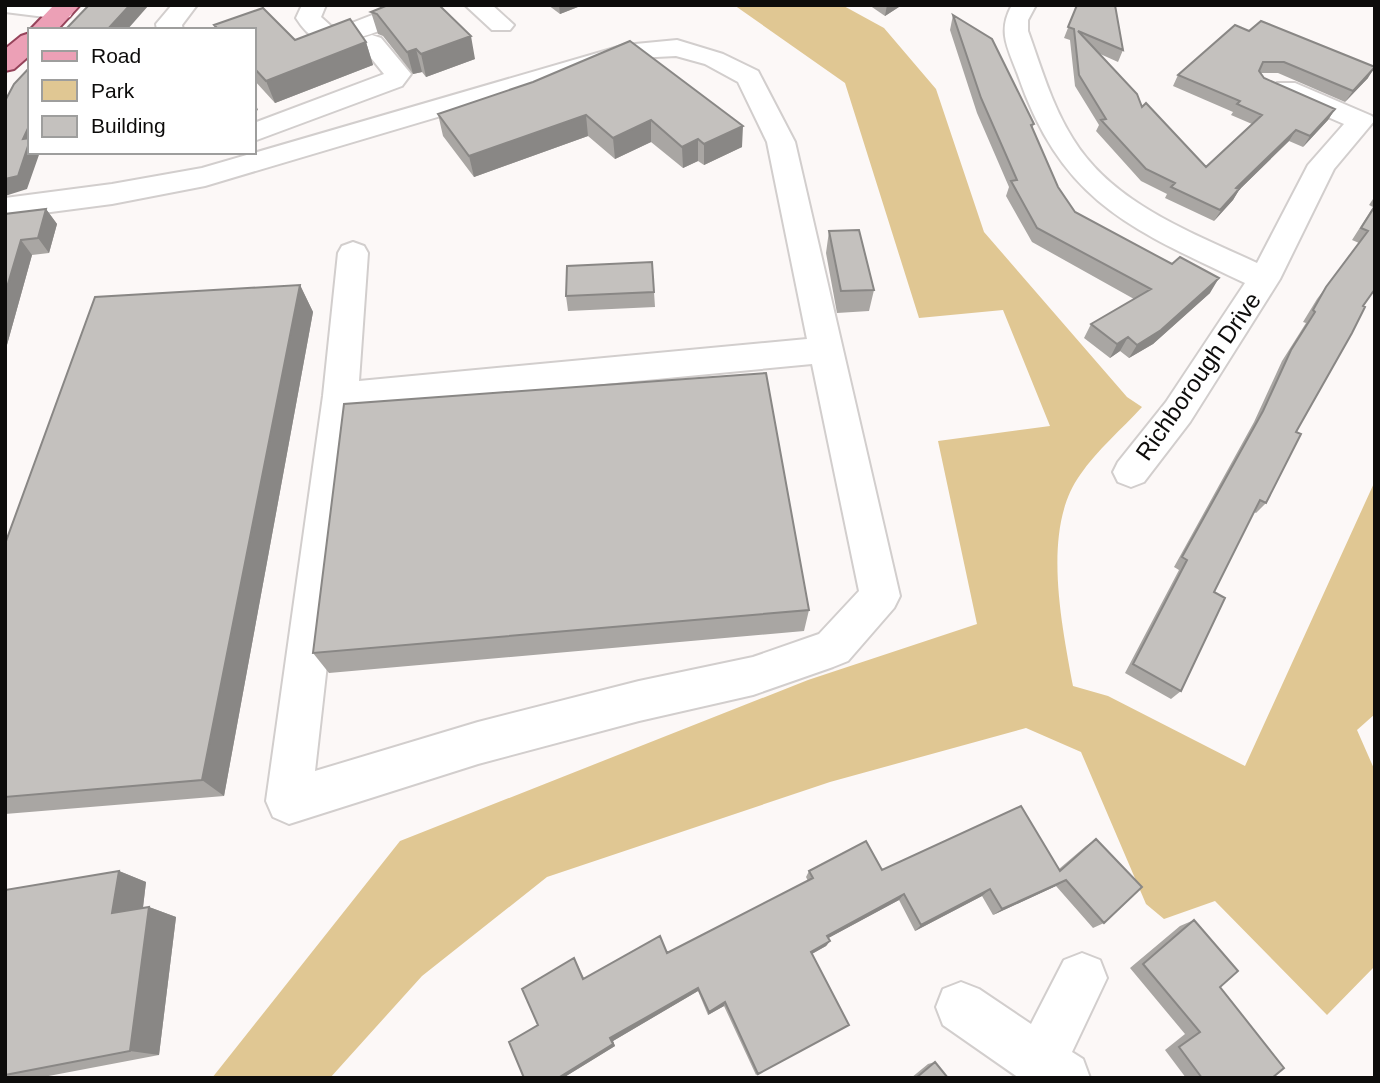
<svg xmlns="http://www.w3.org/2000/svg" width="1380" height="1083" font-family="Helvetica,sans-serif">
<rect width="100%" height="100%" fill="#fcf8f7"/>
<path fill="#e0c793" d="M734,5H842L884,28L936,89L984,232L1127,397L1142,407C1122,429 1097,450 1080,475C1041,529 1062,625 1073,686L1108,696L1245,766L1375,481V714L1357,730L1375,771V966L1327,1015L1215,901L1164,919L1146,904L1081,752L1026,728L830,782L547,877L422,976L330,1078H212L400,841L808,680L977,624L938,441L1050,426L1003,310L919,318L845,83Z"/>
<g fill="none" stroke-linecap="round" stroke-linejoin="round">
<defs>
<path id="minor" d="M5,5H64L73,12L70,17L61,19L5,12Z
M172,5H197L182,25L183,30H157L156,24Z
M302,5H326L321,17L331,26H344L398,5H433L430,10C403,20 347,50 319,40C310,37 301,26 296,18Z
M465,5H492L514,25L510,30H492Z
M1012,5H1036L1028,20V31C1041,67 1052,106 1073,139C1113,204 1191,232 1257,263L1308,165L1344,124L1277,95L1273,89L1277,83H1295L1372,116L1375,120L1334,169L1280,279L1190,422L1144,482L1131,487L1118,482L1113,472L1118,462L1166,402L1245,283C1132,229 1062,203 1018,75C1008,48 997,32 1012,5Z
M372,35L381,38L411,74L402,86L254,141V123L384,74L359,43L363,38Z
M677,40L723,54L758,71L795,142L900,596L894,608L848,661L833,667L753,695L639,721L478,764L289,824L273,817L266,801L323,396L338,253L342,246L353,242L364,246L368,253L359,381L807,339L767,142L738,82L705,64L676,56L636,58L205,186L112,204L5,218V198L112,184L202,168L625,45ZM812,364L859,591L819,634L753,657L639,681L478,722L315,771L356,408Z
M1082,953L1100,960L1107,978L1072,1052L1083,1059L1090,1078H1019L943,1025L936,1007L943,989L961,982L979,989L1031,1024L1064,960Z"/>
<path id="major" d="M54,5H80L57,30H30Z
M30,33V55L14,69L5,71V49L21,36Z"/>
</defs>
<use href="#minor" stroke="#d2cecd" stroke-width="4"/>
<use href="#major" stroke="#96435a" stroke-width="4"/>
<use href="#minor" fill="#fff" fill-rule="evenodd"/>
<use href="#major" fill="#eca0b6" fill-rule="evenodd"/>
</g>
<path fill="#a9a6a3" d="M548,5H583L560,14Z
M869,5H902L885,16Z
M1077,5L1123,50L1118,62L1098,53L1142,107L1206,167L1252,124L1231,115L1233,112L1173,86L1178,75L1235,25L1368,78L1345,102L1278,73H1260L1264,78L1335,109L1328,120L1303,147L1289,141L1239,190L1233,200L1214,221L1165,198L1167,194L1141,181L1096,131L1099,125L1075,86L1070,40L1064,38Z
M263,8L295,40L350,19L366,42L373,65L275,103L254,80V30H216L214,25Z
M371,12L475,59L426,77L422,72L413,74L383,36L378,34Z
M953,15L1034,124L1032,128L1058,187L1075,212L1210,293L1153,344L1129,358L1120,351L1110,358L1084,338L1091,324L1134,299L1032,242L1006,196L1009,187L977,113L950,30Z
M533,82L742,147L704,165L698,161L683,168L651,142L615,159L588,136L474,177L443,136L438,114Z
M1375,196V289L1363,306L1296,432L1266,503L1256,513L1254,512L1214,592L1181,691L1171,699L1125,673L1179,570L1174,567L1254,422L1282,361L1306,323L1303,322L1317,299L1359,243L1352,240L1373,207L1369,205Z
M46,209L57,224L49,253L32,255L5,352V214Z
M829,231L874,290L869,311L837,313L826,253Z
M652,262L655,307L568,311L566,296Z
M300,285L313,312L224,796L5,814V544Z
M809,610L804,631L329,673L313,653Z
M1096,839L1104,923L1093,928L1056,886L993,915L982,896L915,931L899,900L828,938L830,941L826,946L812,954L849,1025L756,1075L724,1006L708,1015L698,991L613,1041L615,1046L563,1078H524L538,1025L574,958L584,978L667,953L808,881L806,877L809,871L1059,869L1086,846Z
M119,871L146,882L143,908L149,907L176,917L159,1055L38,1078H5V890Z
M1194,920L1220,987L1272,1078H1186L1165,1050L1185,1034L1130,968L1180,926Z
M935,1062L948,1078H911L928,1064Z"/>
<path fill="#898785" d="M130,5H149L127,30H107Z
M559,5H583L560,14Z
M887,5H902L885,16Z
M471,36L475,59L426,77L421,54Z
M366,42L373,65L275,103L266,81Z
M416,49L422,72L413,74L407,52Z
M1375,67L1368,78L1345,102L1353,91Z
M254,100L258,110L254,112Z
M1335,109L1328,120L1303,147L1310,136Z
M586,115L588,136L474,177L469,156Z
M651,120V142L615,159L613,138Z
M30,124V152H40L27,189L5,196V179Z
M743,126L742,147L704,165V144Z
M1296,130L1289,141L1239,190L1233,200L1214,221L1236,188Z
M698,139V161L683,168L682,147Z
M46,209L57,224L49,253L38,238Z
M21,240L32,255L5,352V294Z
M1219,278L1210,293L1153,344L1129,358L1137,345Z
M300,285L313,312L224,796L202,780Z
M1128,337L1120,351L1110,358L1117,344Z
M119,871L146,882L141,923L112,913Z
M1066,880L1056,886L993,915L1002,909Z
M990,889L982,896L915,931L921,925Z
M904,894L899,900L823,941L827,936Z
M149,907L176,917L159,1055L130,1051Z
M830,941L826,946L808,956L811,952Z
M698,988V991L613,1041L615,1046L563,1078H558L610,1038Z
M725,1002L724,1006L708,1015L709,1012Z"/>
<path fill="#c4c1be" stroke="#898785" stroke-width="2" d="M89,5H130L107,30H65Z
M388,5H439L471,36L421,54L416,49L407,52L377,14L371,12Z
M1077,5H1115L1123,50L1078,31L1137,94L1142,107L1146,103L1206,167L1262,115L1237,104L1240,101L1178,75L1235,25L1249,31L1261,21L1375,67L1353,91L1284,62H1263L1259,71L1264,78L1335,109L1310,136L1296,130L1236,188L1239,189L1220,210L1171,187L1175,183L1146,169L1101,120L1106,119L1079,75L1074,29L1068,27Z
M263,8L295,40L350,19L366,42L266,81L254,68V30H219L214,25Z
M953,15L992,39L1034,124L1031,125L1058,187L1075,212L1172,264L1180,257L1219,278L1161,330L1137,345L1128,337L1117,344L1091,324L1151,289L1037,228L1011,181L1017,180L981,98Z
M630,41L743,126L704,144L698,139L682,147L651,120L613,138L586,115L469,156L438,114L533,82Z
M30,67V124L23,139L30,138V140L18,176L5,179V101L14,84Z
M1375,206V289L1363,306L1365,307L1352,333L1296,432L1301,434L1266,503L1260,500L1214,592L1225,598L1181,691L1133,664L1187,560L1182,557L1263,411L1291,350L1315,312L1313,310L1326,287L1368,231L1361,228Z
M46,209L38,238L21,240L5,294V214Z
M859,230L874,290L841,291L829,231Z
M652,262L654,292L566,296L567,266Z
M300,285L202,780L5,797V544L95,297Z
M766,373L809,610L313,653L344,404Z
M1021,806L1060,871L1096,839L1142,887L1104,923L1066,880L1002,909L990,889L921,925L904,894L827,936L830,941L811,952L849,1025L758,1074L725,1002L709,1012L698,988L610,1038L613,1044L558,1078H524L509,1042L538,1025L522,989L574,958L583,979L660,936L667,953L813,878L809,871L866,841L882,870Z
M119,871L112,913L149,907L130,1051L5,1075V890Z
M1194,920L1238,971L1220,987L1284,1068L1272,1078H1202L1179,1047L1200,1032L1143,964Z
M935,1062L948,1078H916Z"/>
<g text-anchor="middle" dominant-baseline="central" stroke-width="6" stroke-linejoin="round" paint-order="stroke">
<g font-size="24" fill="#0d0c0b" stroke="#fff">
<text transform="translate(1198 376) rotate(-55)">Richborough Drive</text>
</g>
</g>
<rect width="1380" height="1083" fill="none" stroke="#0d0c0b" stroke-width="14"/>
<rect x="28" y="28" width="228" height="126" fill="#ffffff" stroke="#9e9e9d" stroke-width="2"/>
<rect x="42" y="51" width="35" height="10" fill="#eca0b6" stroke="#9e9e9d" stroke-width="2"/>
<text x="91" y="63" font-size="21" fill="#0d0c0b">Road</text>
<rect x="42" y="80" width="35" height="21" fill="#e0c793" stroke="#9e9e9d" stroke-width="2"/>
<text x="91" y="98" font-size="21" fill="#0d0c0b">Park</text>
<rect x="42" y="116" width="35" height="21" fill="#c4c1be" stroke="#9e9e9d" stroke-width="2"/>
<text x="91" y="133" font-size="21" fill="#0d0c0b">Building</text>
</svg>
